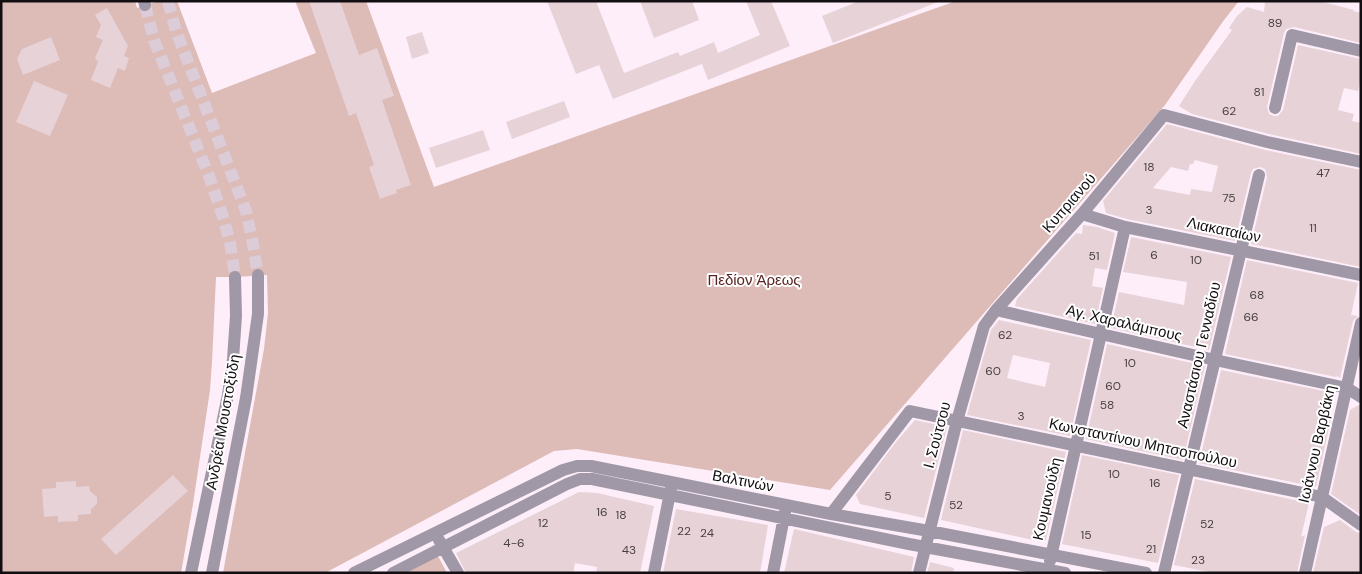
<svg xmlns="http://www.w3.org/2000/svg" width="1362" height="574" font-family="'DM Sans',sans-serif">
<rect width="100%" height="100%" fill="#feeefa"/>
<path fill="#ddbbb7" d="M1,1H135L137,8L159,1H177L212,93L316,53L295,1H366L434,187L956,1H1239L1224,20L1165,105L830,490L577,449L554,451L325,573H223L264,349L268,313L267,275L235,277H216L212,362L210,390L193,504L181,573H1Z
M438,556L447,573H404Z"/>
<path fill="#e6d2d7" fill-rule="evenodd" d="M309,1H340L359,55L377,48L394,96L382,100L411,185L396,190L397,193L380,199L369,167L374,165L356,113L349,116Z
M547,1H596L624,73L678,52L680,56L714,42L718,53L760,35L746,1H771L790,46L708,80L702,64L613,99L599,65L576,74Z
M640,1H692L699,20L654,38Z
M859,1H938V2L833,43L822,16Z
M1265,1H1319L1354,10L1353,11L1361,13V43L1294,27L1286,29L1284,33L1267,107L1269,114L1274,116H1278L1283,110L1298,45L1361,59V79L1358,91L1344,88L1338,110L1354,114L1352,121L1361,123V154L1269,134L1192,114L1179,106L1195,81L1232,30L1229,28L1237,16L1247,7L1264,12Z
M107,8L128,46L124,56L129,58L125,71L118,68L110,88L91,80L98,62L95,58L103,40L96,37L101,25L95,15Z
M422,32L429,53L412,59L406,37Z
M51,37L60,60L23,75L17,59L22,49Z
M34,81L68,95L50,136L16,122Z
M564,101L570,117L512,139L506,122Z
M1167,124L1265,150L1361,170V267L1251,244L1267,177L1265,169L1260,167L1253,169L1251,173L1235,241L1127,219L1106,213L1103,201ZM1195,160L1218,166L1212,192L1191,189L1190,195L1153,188L1171,167L1188,171L1190,164H1193Z
M483,130L490,150L436,168L429,148Z
M1083,225L1097,227L1115,233L1107,270L1095,268L1092,286L1103,288L1095,324L1015,306L1017,299L1076,233L1082,234Z
M1131,237L1231,257L1209,350L1111,328L1119,292L1184,305L1187,282L1123,272Z
M1247,260L1358,283L1351,315L1358,316L1353,321L1340,378L1337,376L1336,377L1225,354Z
M999,320L1091,340L1070,436L967,415L991,330ZM1013,355L1050,363L1045,387L1007,378Z
M1107,344L1205,366L1183,460L1086,439Z
M1221,370L1333,393L1327,421L1331,419L1316,487L1199,463Z
M1359,405H1361V515L1331,494L1350,410Z
M915,420L947,427L924,518L860,504L856,495L896,442Z
M963,430L1066,452L1046,540H1043L1042,542L941,520Z
M1082,455L1179,475L1158,563L1062,544Z
M173,475L188,491L116,555L101,539Z
M1195,479L1309,503L1301,537L1305,535L1297,573H1214L1174,565Z
M76,481V487L89,486L90,491L97,497V504L91,509V514L78,515V521L58,522V516L44,517L42,489L56,488V482Z
M579,492L597,493L654,506L640,573H596L597,567L575,563L573,573H466L456,553Z
M676,509L768,525L760,573H663Z
M1340,520L1356,532L1361,533V573H1313L1324,527Z
M794,529L914,557L911,573H784Z
M930,562L954,568L953,573H927Z"/>
<g fill="none" stroke-linecap="round" stroke-linejoin="round">
<path stroke="#dbccd7" stroke-width="12" stroke-dasharray="12 6" stroke-linecap="butt" d="M168,1L176,31L246,211L252,239L258,275
M145,5L154,40L209,176L223,217L230,242L235,277"/>
<path stroke="#a098a6" stroke-width="12" d="M144,1L145,5
M1275,108L1292,35L1361,51
M1082,214L1125,227L1361,275
M996,310L1215,360L1347,388L1361,397
M831,514L910,411L1322,497L1361,525
M439,540L458,573
M1050,561L1125,227
M191,573L228,395L233,359L236,316L235,277
M212,573L246,398L258,314V275
M354,573L563,470L577,466H591L831,514L929,531L1146,573
M393,573L567,484L580,479H592L909,544L1065,573
M654,573L671,488
M773,573L785,512
M919,573L957,421L984,326L996,310L1082,214L1164,115L1267,142L1361,162
M1164,573L1259,175
M1305,573L1361,323"/>
</g>
<g text-anchor="middle" dominant-baseline="central" stroke-width="4" stroke-linejoin="round" paint-order="stroke">
<g font-size="12" fill="#483f43">
<text x="1275" y="23">89</text>
<text x="1259" y="92">81</text>
<text x="1229" y="111">62</text>
<text x="1149" y="167">18</text>
<text x="1323" y="173">47</text>
<text x="1229" y="198">75</text>
<text x="1149" y="210">3</text>
<text x="1313" y="228">11</text>
<text x="1154" y="255">6</text>
<text x="1094" y="256">51</text>
<text x="1196" y="260">10</text>
<text x="1257" y="295">68</text>
<text x="1251" y="317">66</text>
<text x="1005" y="335">62</text>
<text x="1130" y="363">10</text>
<text x="993" y="371">60</text>
<text x="1113" y="386">60</text>
<text x="1107" y="405">58</text>
<text x="1021" y="416">3</text>
<text x="1114" y="474">10</text>
<text x="1155" y="483">16</text>
<text x="888" y="496">5</text>
<text x="956" y="505">52</text>
<text x="602" y="512">16</text>
<text x="621" y="515">18</text>
<text x="543" y="523">12</text>
<text x="1207" y="524">52</text>
<text x="684" y="531">22</text>
<text x="707" y="533">24</text>
<text x="1086" y="535">15</text>
<text x="514" y="543">4-6</text>
<text x="1151" y="549">21</text>
<text x="629" y="550">43</text>
<text x="1198" y="560">23</text>
</g>
<g font-size="15" fill="#130e12" stroke="#fff">
<text transform="translate(1069 203) rotate(-49)">Κυπριανού</text>
<text transform="translate(1224 230) rotate(12)">Λιακαταίων</text>
<text transform="translate(1124 323) rotate(13)">Αγ. Χαραλάμπους</text>
<text transform="translate(1199 355) rotate(-77)">Αναστάσιου Γενναδίου</text>
<text transform="translate(223 422) rotate(-80)">Ανδρέα Μουστοξύδη</text>
<text transform="translate(937 435) rotate(-75)">Ι. Σούτσου</text>
<text transform="translate(1143 443) rotate(12)">Κωνσταντίνου Μητσοπούλου</text>
<text transform="translate(1317 444) rotate(-77)">Ιωάννου Βαρβάκη</text>
<text transform="translate(743 481) rotate(11)">Βαλτινών</text>
<text transform="translate(1047 499) rotate(-77)">Κουμανούδη</text>
</g>
<g font-size="15" fill="#592421" stroke="#fff">
<text x="754" y="280">Πεδίον Άρεως</text>
</g>
</g>
<rect width="1362" height="574" fill="none" stroke="#130e12" stroke-width="5"/>
</svg>
